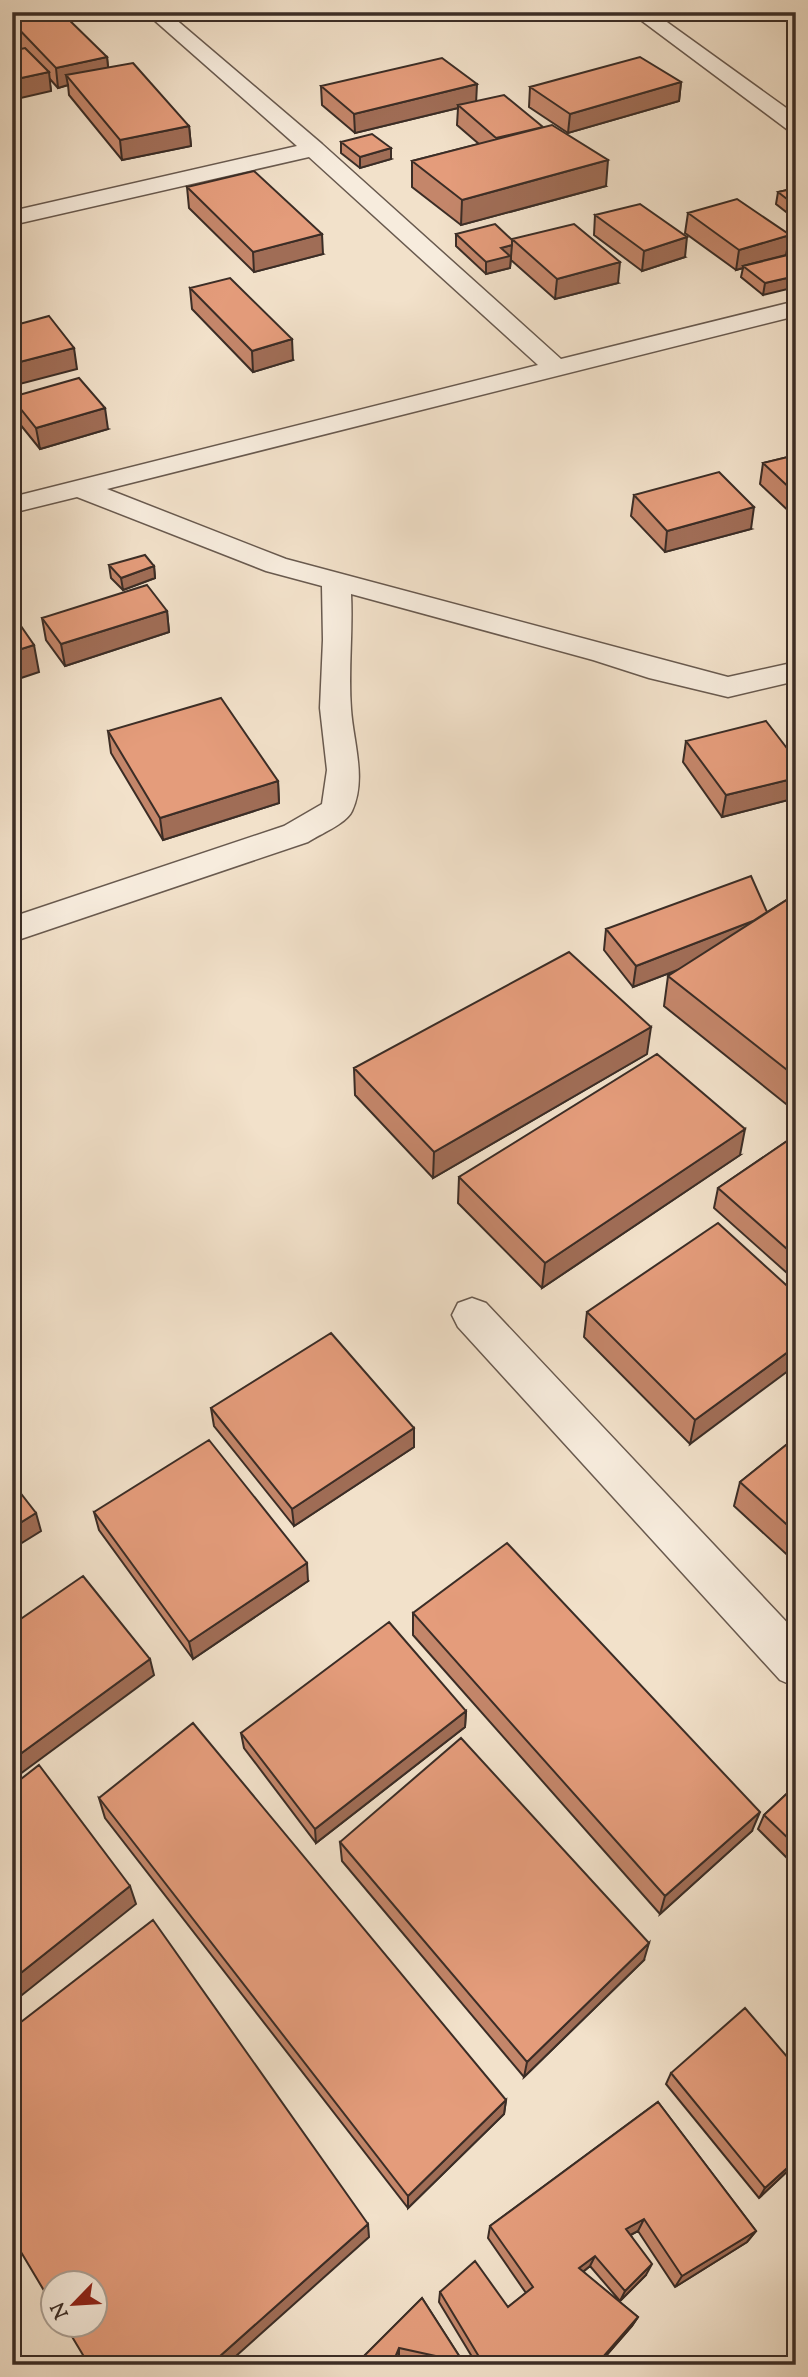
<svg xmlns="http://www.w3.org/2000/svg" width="808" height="2377" font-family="'Sorts Mill Goudy',serif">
<rect width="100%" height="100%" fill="#f2e1ca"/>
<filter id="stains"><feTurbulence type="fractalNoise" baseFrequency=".00286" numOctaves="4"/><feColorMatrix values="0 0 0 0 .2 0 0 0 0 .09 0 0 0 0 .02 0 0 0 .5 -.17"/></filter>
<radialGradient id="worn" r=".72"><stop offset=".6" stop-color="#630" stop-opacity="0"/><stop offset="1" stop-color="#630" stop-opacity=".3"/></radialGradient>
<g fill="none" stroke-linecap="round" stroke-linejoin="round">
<defs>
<path id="minor" d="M145,12H167L322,144L561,359L796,301V316L107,489L286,559L728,677L796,662V681L728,697L649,678L593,660L351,594C353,632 348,671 351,709C353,741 367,779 352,811C346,824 320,834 308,842L12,942V917L284,826L322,804L327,770L320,708L323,640L322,586L266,571L77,497L12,513V497L538,365L309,157L12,225V211L297,146Z
M630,12H653L796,115V132L788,130Z
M472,1298L486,1303L796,1632V1687L780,1680L458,1327L452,1315L458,1303Z"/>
</defs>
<use href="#minor" stroke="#695a4f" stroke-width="3"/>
<use href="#minor" fill="#f7ecdd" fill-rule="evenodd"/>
</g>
<path fill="#c4866a" stroke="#3b2d26" stroke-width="2" d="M12,15L107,57L108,68L189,126L191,146L122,160L69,95L68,85L58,88L49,78L51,91L22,49L12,38Z
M681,82L679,101L568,133L529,107L530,87Z
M321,86L476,101L606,186L461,225L412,187V161L479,144L457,125L458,108L355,133L322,105Z
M341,142L391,159L360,168L341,153Z
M187,187L323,254L254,272L189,208Z
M796,188L790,215L776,204L778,192Z
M688,213L790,235L763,295L741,277L743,268L736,270L685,233Z
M595,215L685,257L642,271L594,235Z
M456,234L512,240L618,283L555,299L511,260V257L510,268L486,274L456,246Z
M190,288L293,360L253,372L192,309Z
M12,397L108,429L40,449L15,418Z
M796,455V518L760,484L763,463Z
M634,495L751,529L665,552L631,516Z
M109,565L154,566L155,578L123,590L111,578Z
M167,611L169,632L65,666L46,640L42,618Z
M108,731L278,781L279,803L163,840L111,753Z
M686,741L796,760V798L722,817L683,762Z
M796,894V1112L664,1006L668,976L677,970L633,987L604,950L606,929L767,912Z
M647,1054L433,1178L355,1095L354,1068Z
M796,1135V1281L714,1208L718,1188Z
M740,1155L542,1288L458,1203L459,1177Z
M796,1294L690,1444L584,1337L587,1312Z
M211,1408L414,1428V1447L294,1526L214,1426Z
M796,1437V1563L734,1506L740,1482Z
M94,1512L308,1581L193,1659L99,1530Z
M413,1613L752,1831L660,1914L413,1635Z
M466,1711L465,1727L316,1843L244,1748L241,1733Z
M796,1785V1867L758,1829L764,1815Z
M99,1798L506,2100L504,2114L408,2208L105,1818Z
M340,1842L644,1960L524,2077L342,1861Z
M671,2073L796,2163L759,2198L666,2084Z
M658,2102L756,2231L747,2242L675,2287L638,2231L631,2235L646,2275L620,2301L590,2266L583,2272L638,2317L632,2326L598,2365H477L439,2302L440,2292L508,2307L526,2293L488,2238L490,2226Z
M422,2298L463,2362L462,2365H436L399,2356L355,2365Z"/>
<path fill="#a06d56" stroke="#3b2d26" stroke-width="2" d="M107,57L109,76L66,75L68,85L58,88L56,68Z
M49,72L51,91L12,100V80Z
M681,82L679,101L568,133L570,114Z
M477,84L476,104L458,105V108L355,133L354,114Z
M189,126L191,146L122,160L120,140Z
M391,148V159L360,168V157Z
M608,160L606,186L461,225L462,200Z
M796,202V213L790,215L792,203Z
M322,234L323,254L254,272L253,252Z
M790,235L786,255L743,266V268L736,270L739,250Z
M687,237L685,257L642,271L644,251Z
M512,245L510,268L486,274V262L501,248Z
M620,262L618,283L555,299L557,279Z
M796,276V287L763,295L765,283Z
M292,339L293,360L253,372L252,351Z
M74,348L77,369L12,386V364Z
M105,408L108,429L40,449L36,428Z
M754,507L751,529L665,552L667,531Z
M154,566L155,578L123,590L121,578Z
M167,611L169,632L65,666L61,644Z
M34,645L39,672L12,681V652Z
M796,778V798L722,817L726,795Z
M278,781L279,803L163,840L160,818Z
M768,915L764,937L633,987L636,966Z
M651,1027L647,1054L433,1178L434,1152Z
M745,1129L740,1155L542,1288L545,1263Z
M796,1346V1365L690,1444L695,1420Z
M414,1428V1447L294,1526L292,1509Z
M36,1513L41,1531L12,1549V1528Z
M307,1563L308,1581L193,1659L189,1642Z
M150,1659L154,1675L12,1780V1760Z
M466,1711L465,1727L316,1843L315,1829Z
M760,1812L752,1831L660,1914L665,1896Z
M130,1886L136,1904L12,2003V1980Z
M649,1943L644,1960L524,2077L527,2062Z
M506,2100L504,2114L408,2208V2196Z
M796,2160V2163L759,2198L765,2188Z
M644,2219L638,2231L621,2240L626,2229Z
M368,2224L369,2237L226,2365H210Z
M756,2231L747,2242L675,2287L682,2276Z
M595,2256L590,2266L574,2279L579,2268Z
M652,2264L646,2275L620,2301L625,2291Z
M638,2317L632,2326L598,2365H596Z
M399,2348V2356L396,2365H392Z"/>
<path fill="#e49c7b" stroke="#3b2d26" stroke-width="2" d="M25,12H61L107,57L56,68L12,22V15Z
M25,48L49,72L12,80V51Z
M640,57L681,82L570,114L530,87Z
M442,58L477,84L354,114L321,86Z
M133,63L189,126L120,140L66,75Z
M504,95L543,127L496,138L458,105Z
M552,125L608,160L462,200L412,161Z
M372,134L391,148L360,157L341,142Z
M254,171L322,234L253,252L187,187Z
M796,188V202L792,203L778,192Z
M737,199L790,235L739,250L688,213Z
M640,204L687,237L644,251L595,215Z
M495,224L512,240V245L501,248L510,256L486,262L456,234Z
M574,224L620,262L557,279L512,239Z
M796,253V276L765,283L743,266Z
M230,278L292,339L252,351L190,288Z
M49,316L74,348L12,364V326Z
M79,378L105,408L36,428L12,398V397Z
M796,455V494L763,463Z
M719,472L754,507L667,531L634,495Z
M145,555L154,566L121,578L109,565Z
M147,585L167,611L61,644L42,618Z
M12,613L34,645L12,652Z
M221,698L278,781L160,818L108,731Z
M766,721L796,760V778L726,795L686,741Z
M751,876L767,912L753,921L636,966L606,929Z
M796,894V1077L668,976Z
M569,952L651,1027L434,1152L354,1068Z
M657,1054L745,1129L545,1263L459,1177Z
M796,1135V1257L718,1188Z
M718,1223L796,1294V1346L695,1420L587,1312Z
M331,1333L414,1428L292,1509L211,1408Z
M796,1437V1533L740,1482Z
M209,1440L307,1563L189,1642L94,1512Z
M12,1482L36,1513L12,1528Z
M507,1543L760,1812L665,1896L413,1613Z
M83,1576L150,1659L12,1760V1625Z
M389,1622L466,1711L315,1829L241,1733Z
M193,1723L506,2100L408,2196L99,1798Z
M461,1738L649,1943L527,2062L340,1842Z
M39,1765L130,1886L12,1980V1786Z
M796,1785V1846L764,1815Z
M153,1920L368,2224L210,2365H89L65,2325H94V2283H52V2304L12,2237V2029Z
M745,2008L796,2067V2160L765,2188L671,2073Z
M658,2102L756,2231L682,2276L644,2219L626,2229L652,2264L625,2291L595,2256L579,2268L638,2317L596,2365H484L440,2292L475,2261L508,2307L533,2287L490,2226Z
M422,2298L463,2362L399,2348L392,2365H355Z"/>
<rect width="808" height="2377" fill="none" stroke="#f2e1ca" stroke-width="42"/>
<rect x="14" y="14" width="780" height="2349" fill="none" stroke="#3b2d26" stroke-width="3.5"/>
<rect x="21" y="21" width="766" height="2335" fill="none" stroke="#3b2d26" stroke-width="2"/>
<g transform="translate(74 2304) rotate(245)"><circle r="33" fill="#f7ecdd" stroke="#aca094" stroke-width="2"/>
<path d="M0-5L12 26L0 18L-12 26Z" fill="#8f2418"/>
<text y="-10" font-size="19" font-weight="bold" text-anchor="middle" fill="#3b2d26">N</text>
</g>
<rect width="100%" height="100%" filter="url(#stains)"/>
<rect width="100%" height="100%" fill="url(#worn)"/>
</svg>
